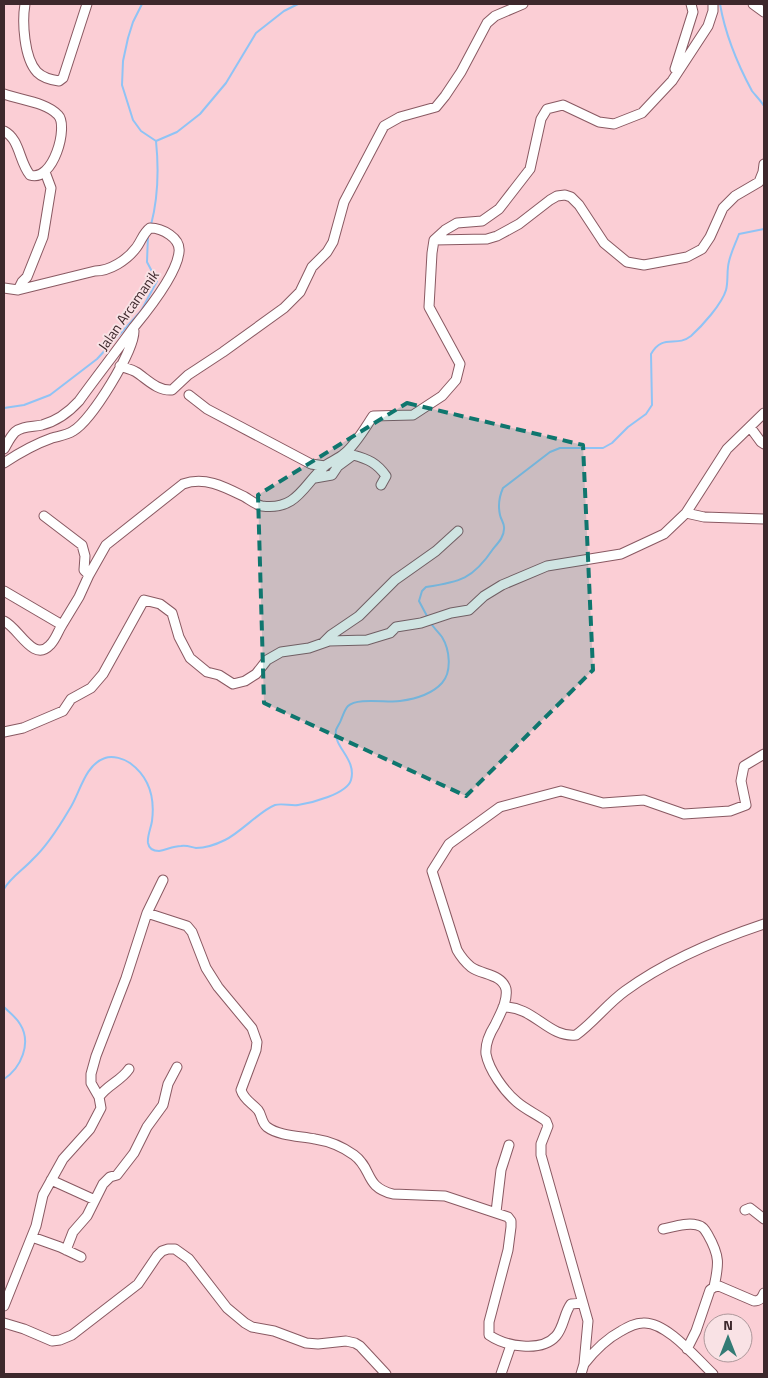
<svg xmlns="http://www.w3.org/2000/svg" width="768" height="1378" font-family="'Titillium Web',sans-serif">
<rect width="100%" height="100%" fill="#fbced5"/>
<g fill="none" stroke-linecap="round" stroke-linejoin="round">
<path stroke="#8fc3f5" stroke-width="2" d="M142,4L133,22L128,38L123,61L122,85L133,120L141,131L156,141C159,170 158,198 151,225
M720,4C725,33 738,65 752,91C756,96 761,101 764,106
M156,141L177,132L200,114L226,83L256,33L284,11L298,4
M4,408L24,405L50,395L97,359L141,311L157,281L147,262L148,235
M428,618L419,601L422,591L426,587C460,582 473,579 493,549C498,543 504,537 504,529C505,524 501,520 500,515C498,506 499,497 503,488L550,452L560,448H603L612,443L628,427L646,414L652,405L651,354C663,333 676,348 691,336C702,326 722,304 726,290C728,283 727,275 728,267C729,256 735,245 739,234L764,229
M4,889C11,877 23,870 33,859C47,846 59,827 69,810C80,794 84,765 105,758C113,755 124,759 130,763C149,777 155,798 152,821C151,828 147,836 148,843C149,849 154,851 159,851C166,850 173,846 181,846C186,845 191,847 196,848C205,848 217,844 225,840C240,833 261,810 275,805C282,803 291,806 298,805C311,803 347,794 351,780C357,759 333,747 336,730C337,727 340,723 341,720C343,715 345,709 348,706C357,697 388,703 400,701C415,699 432,694 442,683C452,672 450,650 442,637C438,632 434,628 430,622
M4,1007C9,1012 16,1017 20,1024C32,1043 21,1068 4,1079"/>
<defs>
<path id="minor" d="M25,4C22,22 24,58 37,72C43,78 52,80 59,81L63,78L87,4
M753,4L764,12
M675,69L693,12L691,4
M4,94C20,100 46,102 58,115C69,126 53,183 30,175C19,162 20,139 4,131
M434,240L487,239L497,236L519,224L550,200L557,196L565,195L571,197L579,205L604,243L627,262L644,265L687,257L702,249L710,237L723,208L735,196L759,182L763,172L764,164
M4,288L18,290L95,271C110,271 127,260 136,248C141,242 143,233 150,228C162,228 181,238 179,252C177,274 148,310 134,327C116,352 97,376 79,401C69,412 57,421 42,425C33,427 22,426 15,432C10,437 7,444 4,449
M18,290L22,282L27,277L43,237L51,188L45,172
M120,366C125,368 131,369 136,372C147,379 157,391 172,390L188,375L223,352L284,308L300,292L312,267L327,252L333,242L344,202L384,126L400,117L436,107L445,96L461,72L487,23L495,16L523,4
M189,395L207,409L311,464L325,466
M750,427L761,442L764,444
M4,463C19,453 35,444 52,438C59,436 67,435 73,431C92,420 134,351 134,331
M315,478L332,475L338,466L353,455C368,459 377,463 386,476L381,485
M686,513L704,517L764,519
M44,516L82,545L85,556L84,570L89,575
M4,591L62,625C58,631 56,639 50,645C33,663 19,628 4,621
M62,625L79,597L89,575L106,545L183,484C205,476 225,487 245,497C250,500 256,505 262,506C298,511 304,483 326,465C332,461 340,458 345,453C356,444 365,428 373,416L413,415L442,396L456,380L460,364L429,307L432,253L434,240L445,230L457,223L482,221L499,209L530,169L541,119L547,109L563,105L599,122L614,124L642,113L672,81L708,26L713,11V4
M324,642L331,635L359,616L395,580L436,551L458,531
M4,732L23,728L63,711L71,699L91,688L103,674L144,600L160,604L172,613L179,637L190,658L207,672L219,675L233,684L245,681L256,674L267,660L281,652L309,648L329,641L367,640L390,633L396,627L421,623L451,613L469,610L484,596L502,585L547,566L621,554L664,534L686,513L727,449L764,413
M147,913L163,880
M503,1007C534,1006 548,1038 576,1035C594,1022 607,1004 625,991C666,961 716,940 764,924
M99,1097C107,1085 121,1081 129,1069
M51,1180L95,1200
M745,1210L750,1208L764,1219
M496,1212L501,1170L509,1145
M663,1229C673,1227 687,1222 697,1225C703,1226 705,1230 708,1235C720,1256 719,1264 714,1287
M32,1237L60,1247L81,1257
M66,1250L73,1232L87,1216L103,1184L110,1177L117,1175L134,1153L147,1127L163,1105L168,1084L177,1067
M4,1306L36,1226L43,1195L63,1159L90,1129L101,1108L99,1097L91,1083V1074L96,1056L126,978L147,913L187,926L192,932L206,968L218,987L252,1028L257,1042L256,1050L241,1090C244,1100 252,1103 258,1110C262,1115 261,1122 267,1127C279,1136 300,1136 315,1139C328,1141 343,1147 354,1155C373,1169 364,1187 393,1194L445,1196L508,1217L511,1221V1227L508,1250L489,1322V1335C505,1346 541,1353 556,1336C564,1327 564,1313 571,1304L583,1303
M4,1323L24,1329L52,1341L60,1340L72,1335L138,1284L157,1256L162,1251L168,1249H175L189,1259L227,1308L245,1323L252,1327L274,1331L306,1343L318,1344L346,1341L355,1343L360,1346L386,1374
M687,1349L696,1331L710,1290L714,1287L719,1286L754,1301C760,1301 762,1298 764,1293
M584,1364C595,1350 606,1339 621,1331C628,1327 635,1323 643,1323C666,1321 697,1359 713,1374
M501,1374L511,1345
M581,1374L584,1364L588,1321L541,1155V1144L548,1126L546,1121C536,1114 525,1109 517,1102C504,1091 489,1070 486,1054C485,1044 490,1033 495,1025C500,1014 508,1001 506,989C502,974 482,975 471,967C465,962 461,957 457,950L432,871L449,844L500,807L561,791L603,803L644,800L684,814L730,811L746,805L741,781L744,766L764,754"/>
</defs>
<use href="#minor" stroke="#895962" stroke-width="11"/>
<use href="#minor" stroke="#fff" stroke-width="9"/>
</g>
<path fill="#0f766e" fill-opacity="0.2" stroke="#0f766e" stroke-width="4" stroke-dasharray="10 6" stroke-linejoin="round" d="M407,403L583,445L593,670L466,796L264,703L258,495Z"/>
<g text-anchor="middle" dominant-baseline="central" stroke-width="4" stroke-linejoin="round" paint-order="stroke">
<g font-size="14" fill="#3d282c" stroke="#f9e2e5">
<text transform="translate(128 310) rotate(-55)">Jalan Arcamanik</text>
</g>
</g>
<rect width="768" height="1378" fill="none" stroke="#3d282c" stroke-width="10"/>
<g transform="translate(728 1338)"><circle r="24" fill="#f9e2e5" stroke="#ae989b"/>
<path d="M0-4L9 19L0 12L-9 19Z" fill="#337b75"/>
<text y="-8" font-size="14" font-weight="bold" text-anchor="middle" fill="#3d282c">N</text>
</g>
</svg>
